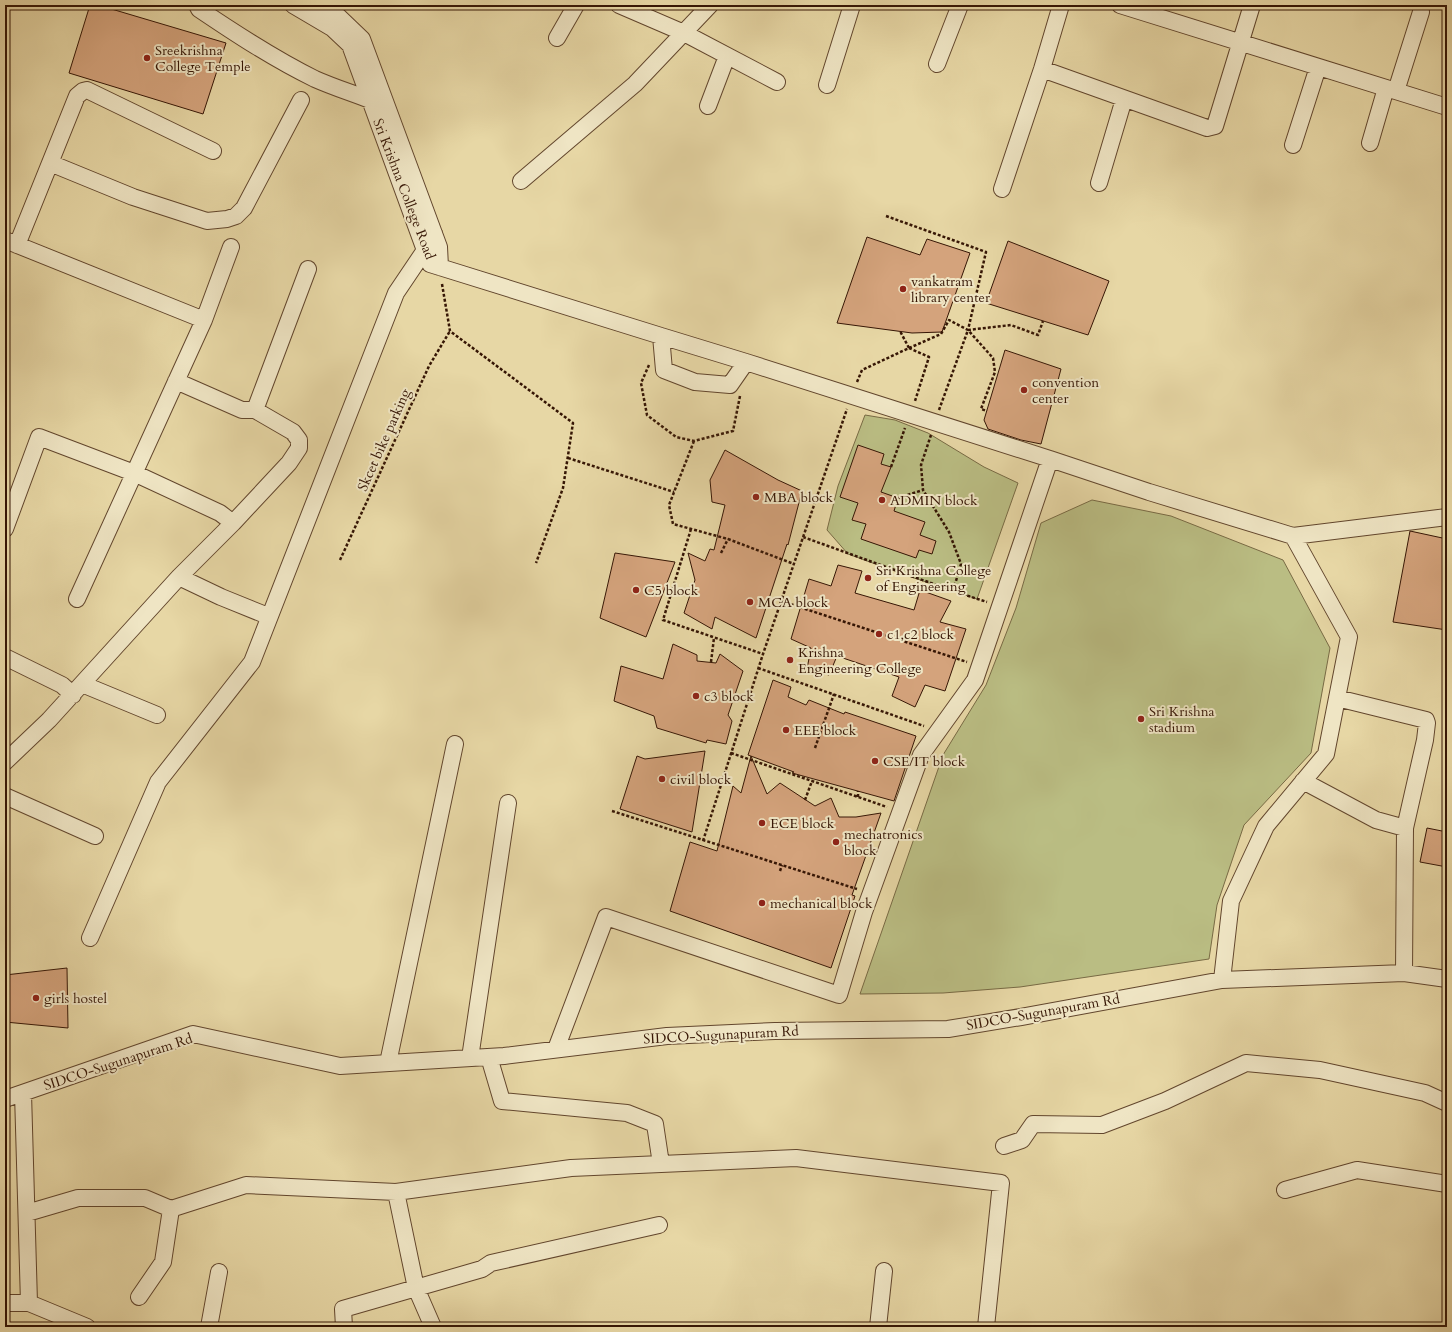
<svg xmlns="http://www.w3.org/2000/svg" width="1452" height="1332" font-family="Cardo,serif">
<rect width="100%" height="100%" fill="#e7d7a5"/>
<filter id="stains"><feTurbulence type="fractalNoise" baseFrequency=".005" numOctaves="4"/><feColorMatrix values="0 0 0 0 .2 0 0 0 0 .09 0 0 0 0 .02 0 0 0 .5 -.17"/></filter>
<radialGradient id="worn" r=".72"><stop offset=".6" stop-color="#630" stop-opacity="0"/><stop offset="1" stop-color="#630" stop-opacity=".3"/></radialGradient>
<path fill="#babd83" stroke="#786a44" d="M865,415L895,420L928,433L984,467L1018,483L977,599L911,577L848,554L827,530L838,486Z
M1092,500L1171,516L1283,560L1330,648L1311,753L1244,825L1217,905L1209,959L1020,987L943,993L860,994L943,755L986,685L1016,608L1041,523Z"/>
<path fill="#d4a37c" stroke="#361605" d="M90,5H98L226,43L203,114L69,73Z
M867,237L920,255L927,239L970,253L942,332L912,333L837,323Z
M1008,241L1109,281L1088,335L986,303Z
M1005,350L1061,369L1041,444L1021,440L988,429L984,420Z
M858,445L884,454L881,464L891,467L881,492L898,498L894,511L925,522L920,535L936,541L932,554L919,550L916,558L861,539L866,524L852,520L858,503L840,497Z
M725,450L778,480L802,491L788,545L787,544L756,638L715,617L712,629L684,613L695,580L688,553L705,561L710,549L714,550L725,505L712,502L710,480Z
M1410,531L1447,539V630L1393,622Z
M615,553L675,562L646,637L600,618Z
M838,565L862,571L855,593L914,610L920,590L951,601L940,622L966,629L945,691L925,685L915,707L892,696L899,677L837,656L829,675L807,669L811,648L791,639L809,579L831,586Z
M673,644L697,655V661L716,663L720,654L743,671L728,715L732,721L726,744L707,740L706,743L657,728L654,716L614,701L621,666L663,679Z
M773,680L791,687L788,697L806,705L809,700L844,714L845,712L916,736L894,801L792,773L794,772L748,755Z
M705,751L692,832L620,809L637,756L645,759Z
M751,756L767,794L780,783L815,806L831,798L839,817H856L881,813L852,895L855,896L831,968L670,911L690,842L717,851L733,786L741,793Z
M1427,828L1447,832V867L1420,862Z
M67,968L68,1028L5,1022V975Z"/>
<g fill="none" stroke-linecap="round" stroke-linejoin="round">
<defs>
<path id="minor" d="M197,5L199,9C236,34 274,59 315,79C333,87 352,93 370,100
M293,5L332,28L350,45L430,264L661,336
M321,5L338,16L362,39L439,247L440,267
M619,5L684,33L777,82
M1120,5L1447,107
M557,38L576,5
M937,64L960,5
M1042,69L1207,128L1215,126L1252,5
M827,85L852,5
M1396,91L1421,12
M708,106L727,56
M1370,143L1386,88
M1293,145L1318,67
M50,163L133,197L207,221L227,219L236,216L244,208L301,100
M521,181L635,84L710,5
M1099,183L1124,99
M1002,189L1042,69L1061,5
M5,240L204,320L77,599
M17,245L77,96L83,91L87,90L213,151
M204,320L231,247
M746,362L730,385L695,382L664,370L661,336L746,362L1050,459
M255,410L308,269
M5,529L39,437L134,473L220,513L233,523
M1293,536L1447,517
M179,577L221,597L263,614
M5,657L62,685L73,695
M82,684L157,715
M1337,698L1426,720L1427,723L1425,740L1405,828L1404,973
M5,762L49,720L179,577L233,523L289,463L299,448V440L293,432L255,410H242L176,381
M1303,781L1376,820L1405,828
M5,796L95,836
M90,938L158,782L252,662L396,293L425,250L434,233
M556,1049L606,917L839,995L864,912L921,755L975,680L1050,459L1149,492L1293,536L1349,637L1326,754L1266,826L1231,901L1222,980
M489,1057L502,1101L627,1113L655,1124L661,1164L796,1158L1001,1183L986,1327
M470,1058L508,803
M388,1063L455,744
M23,1093L29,1303L87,1327
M5,1099L193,1034L340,1066L504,1056L667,1036L775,1031L948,1029L1021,1017L1222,980L1404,973L1447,979
M1004,1146L1022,1140L1033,1124L1102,1125L1165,1101L1246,1063L1320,1070L1425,1093L1447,1103
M1285,1190L1357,1170L1447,1184
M396,1192L416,1288L433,1327
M171,1209L246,1185L396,1192L571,1168L661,1164
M27,1213L78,1198H145L171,1209L163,1262L139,1297
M5,1303H29
M209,1327L219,1272
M344,1327L343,1309L482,1269L491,1263L659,1225
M878,1327L884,1271"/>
</defs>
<use href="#minor" stroke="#62462d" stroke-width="18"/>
<path stroke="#361605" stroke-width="2.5" stroke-dasharray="3 2" stroke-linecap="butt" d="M886,216L986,252L968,330
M442,284L450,331L573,423L563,488L536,563
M909,348L941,334L949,320L968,330L993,358L995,372L981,409L987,411
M909,348L929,357L915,401
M649,365L641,383L647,415L676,437L694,441L733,431L740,396
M857,382L862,370L909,348L900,331
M939,410L968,330L1011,325L1038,335L1043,321
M694,441L669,505L673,524L728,539L794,564
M568,458L674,492
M891,467L905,428
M898,498L923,490
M691,529L663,620L763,654
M803,537L953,591L961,564L949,532L923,490L921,465L931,435
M721,553L728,539
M340,560L429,366L450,331
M953,591L987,602
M781,601L967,662
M711,662L714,638
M758,668L924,726
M815,748L834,694
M731,753L887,807
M858,797V791
M805,800L812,781
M612,811L857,889
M703,841L763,654L847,409
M780,871L782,865"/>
<use href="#minor" stroke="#efe5c4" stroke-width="16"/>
</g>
<g fill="#8f2418" stroke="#efe5c4" stroke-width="1.5">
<circle cx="147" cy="58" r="4"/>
<circle cx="903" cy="289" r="4"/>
<circle cx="1024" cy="390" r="4"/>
<circle cx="756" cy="497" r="4"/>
<circle cx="882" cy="500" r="4"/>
<circle cx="868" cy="578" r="4"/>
<circle cx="636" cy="590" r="4"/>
<circle cx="750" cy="602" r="4"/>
<circle cx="879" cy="634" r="4"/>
<circle cx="790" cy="660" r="4"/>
<circle cx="696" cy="696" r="4"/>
<circle cx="1141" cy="719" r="4"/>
<circle cx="786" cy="730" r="4"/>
<circle cx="875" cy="761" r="4"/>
<circle cx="662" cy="779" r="4"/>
<circle cx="762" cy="823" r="4"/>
<circle cx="836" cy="842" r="4"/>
<circle cx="762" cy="903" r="4"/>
<circle cx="36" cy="998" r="4"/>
</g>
<g text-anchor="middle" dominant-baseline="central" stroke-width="4" stroke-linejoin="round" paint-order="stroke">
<g font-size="14" fill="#361605" stroke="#efe5c4" text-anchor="start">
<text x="155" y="50">Sreekrishna<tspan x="155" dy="16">College Temple</tspan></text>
<text x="911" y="281">vankatram<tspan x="911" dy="16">library center</tspan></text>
<text x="1032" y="382">convention<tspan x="1032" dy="16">center</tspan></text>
<text x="764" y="497">MBA block</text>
<text x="890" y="500">ADMIN block</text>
<text x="876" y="570">Sri Krishna College<tspan x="876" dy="16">of Engineering</tspan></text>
<text x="644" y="590">C5 block</text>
<text x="758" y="602">MCA block</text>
<text x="887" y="634">c1,c2 block</text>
<text x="798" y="652">Krishna<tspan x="798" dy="16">Engineering College</tspan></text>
<text x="704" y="696">c3 block</text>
<text x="1149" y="711">Sri Krishna<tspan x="1149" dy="16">stadium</tspan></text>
<text x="794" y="730">EEE block</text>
<text x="883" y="761">CSE/IT block</text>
<text x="670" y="779">civil block</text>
<text x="770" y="823">ECE block</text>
<text x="844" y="834">mechatronics<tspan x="844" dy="16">block</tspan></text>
<text x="770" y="903">mechanical block</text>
<text x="44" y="998">girls hostel</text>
</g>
<g font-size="14" fill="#361605" stroke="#efe5c4">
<text transform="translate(404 189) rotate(69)">Sri Krishna College Road</text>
<text transform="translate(384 440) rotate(-66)">Skcet bike parking</text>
<text transform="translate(1043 1012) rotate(-10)">SIDCO-Sugunapuram Rd</text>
<text transform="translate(721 1035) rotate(-3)">SIDCO-Sugunapuram Rd</text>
<text transform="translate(118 1062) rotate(-18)">SIDCO-Sugunapuram Rd</text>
</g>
</g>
<rect width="1452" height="1332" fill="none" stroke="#e7d7a5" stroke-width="20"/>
<rect x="6" y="6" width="1440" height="1320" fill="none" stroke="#361605" stroke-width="2"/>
<rect x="10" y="10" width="1432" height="1312" fill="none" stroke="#361605"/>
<rect width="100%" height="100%" filter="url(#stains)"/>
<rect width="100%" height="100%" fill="url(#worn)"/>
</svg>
